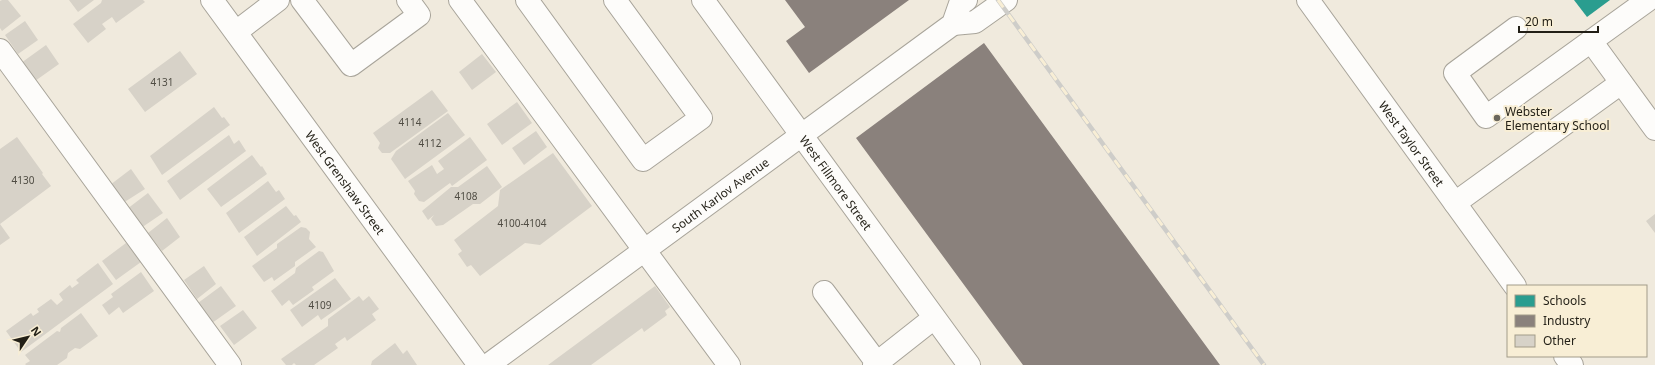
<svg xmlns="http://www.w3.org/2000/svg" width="1655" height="365" font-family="'Noto Sans',sans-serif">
<rect width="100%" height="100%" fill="#f0eadd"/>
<path fill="#2a9d8f" d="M1574,0H1610L1587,17Z"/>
<path fill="#8a817c" d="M785,0H909L809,73L786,41L805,27Z
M984,43L1220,365H1023L856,138Z"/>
<path fill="#d7d2c8" d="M2,0H8L21,16L2,31L0,28V1Z
M69,0H94L78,12Z
M102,0H143L145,2L116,23L112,17L102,24L106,29L88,43L73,24L101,3Z
M25,21L38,40L18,54L5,35Z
M46,45L59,64L35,81L21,63Z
M180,51L197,74L145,112L128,89Z
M482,54L496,72L472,90L459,72Z
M432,90L448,111L390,153H382L378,148L380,143L373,133Z
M517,102L532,123L502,145L487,124Z
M214,107L222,118L224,117L230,125L162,175L150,156Z
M448,113L465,135L405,179L391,159L396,151Z
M536,131L547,147L524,165L512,148Z
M229,135L234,144L239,140L246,151L180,200L167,181Z
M17,137L43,173L42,174L51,186L0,224V149Z
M470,137L487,160L452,186L450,183L424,202L419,201L414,194L415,191L408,181L432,165L437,174L444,169L438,161Z
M553,153L592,206L540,245L525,243L480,276L471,265L467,267L458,254L462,251L454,240L498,206L500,190Z
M252,155L261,167L262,166L267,174L221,207L207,189Z
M487,166L502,187L480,204H473L443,225L436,226L431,219L434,215L428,220L422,211L451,187H458Z
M131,169L145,189L123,203L110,185Z
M268,181L276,192L279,190L285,199L239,233L226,213Z
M148,193L163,213L141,228L127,209Z
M286,206L294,216L296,215L301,222L257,256L244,237Z
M1655,214V233L1646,221Z
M167,218L180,237L162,251L148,233Z
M0,224L10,238L0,245Z
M301,227L306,228L310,232L309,239L316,247L295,262V266L274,281L272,277L264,282L252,266L277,248V244Z
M126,243L141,262L116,280L102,261Z
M319,251L323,252L334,271L312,287L314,290L293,305L289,300L282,306L271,291L295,273L296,268Z
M98,263L113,284L21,352L6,331L31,313L33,316L39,312L37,309L51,299L57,305L63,300L59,294L70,285L72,288L79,283L76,280Z
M204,266L216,284L197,299L184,280Z
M141,272L154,291L123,313L119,307L109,315L102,305L113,297L111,294Z
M335,278L351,299L321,320L318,315L302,327L290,310Z
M221,286L236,306L212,323L198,303Z
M655,286L670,307L665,311L667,315L644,332L642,328L591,365H548Z
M359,296L363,301L369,296L379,309L372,314L376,320L347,341L345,337L335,344L338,348L314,365H296L294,363L292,365H286L281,359L328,326V319Z
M243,310L257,328L234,345L220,326Z
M81,313L98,336L80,349L75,348L68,353L67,358L57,365H26L25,364L30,361L25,355L57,331L60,332L61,328Z
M395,343L403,354L407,350L417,365H371L372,361Z"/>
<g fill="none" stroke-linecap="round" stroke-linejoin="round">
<defs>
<g id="minor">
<path id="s1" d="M212,0L479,365"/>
<path d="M302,0L351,65L419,15L408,0"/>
<path d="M460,0L729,365"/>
<path d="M527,0L643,160L701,118L615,0"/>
<path id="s2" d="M703,0L969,365"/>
<path id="s3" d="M1308,0L1515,286"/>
<path d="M953,24L975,22L1006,0"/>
<path d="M1516,28L1455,73L1486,117L1648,0"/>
<path d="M236,32L278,0"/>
<path d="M1591,41L1655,129"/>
<path d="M0,50L230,365"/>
<path d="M1455,203L1621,83"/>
<path d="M824,292L877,363L874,365"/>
<path d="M1565,356L1572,365"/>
<path id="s4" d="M488,365L953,24L960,4L966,0"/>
<path d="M878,365L877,363L934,318"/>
</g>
</defs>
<use href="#minor" stroke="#a8a49a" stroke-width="24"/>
<use href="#minor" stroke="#fdfcfa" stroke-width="22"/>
<defs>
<path id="rail" d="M998,0L1264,365"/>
</defs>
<use href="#rail" stroke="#cecdc9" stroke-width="4.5"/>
<use href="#rail" stroke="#f8eed5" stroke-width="3" stroke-dasharray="9" stroke-linecap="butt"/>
</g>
<circle fill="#6a665c" stroke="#f8eed5" stroke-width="1.5" cx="1497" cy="118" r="4"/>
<g text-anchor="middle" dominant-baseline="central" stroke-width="4" stroke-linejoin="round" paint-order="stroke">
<g font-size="10" fill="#504d44">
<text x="162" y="82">4131</text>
<text x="410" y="122">4114</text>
<text x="430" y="143">4112</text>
<text x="23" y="180">4130</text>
<text x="466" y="196">4108</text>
<text x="522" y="223">4100-4104</text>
<text x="320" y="305">4109</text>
</g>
<g font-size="12" fill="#221f16" stroke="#f8eed5" text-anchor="start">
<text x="1505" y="111">Webster<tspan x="1505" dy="14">Elementary School</tspan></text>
</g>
<g font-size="12" fill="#221f16" stroke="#f8eed5">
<text stroke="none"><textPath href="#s3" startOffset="177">West Taylor Street</textPath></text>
<text stroke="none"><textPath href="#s1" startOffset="226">West Grenshaw Street</textPath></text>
<text stroke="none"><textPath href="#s2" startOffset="226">West Fillmore Street</textPath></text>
<text stroke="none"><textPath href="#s4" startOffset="288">South Karlov Avenue</textPath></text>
</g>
</g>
<rect x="1507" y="285" width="140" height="72" fill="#f8eed5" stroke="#a29b89"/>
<rect x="1515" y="295" width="20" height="12" fill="#2a9d8f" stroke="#a29b89"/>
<text x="1543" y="305" font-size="12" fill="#221f16">Schools</text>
<rect x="1515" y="315" width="20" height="12" fill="#8a817c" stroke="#a29b89"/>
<text x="1543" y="325" font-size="12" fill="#221f16">Industry</text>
<rect x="1515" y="335" width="20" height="12" fill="#d7d2c8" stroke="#a29b89"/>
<text x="1543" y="345" font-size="12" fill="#221f16">Other</text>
<g transform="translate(28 337) rotate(55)" stroke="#f8eed5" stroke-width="3" paint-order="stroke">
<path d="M0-3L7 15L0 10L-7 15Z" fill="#221f16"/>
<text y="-6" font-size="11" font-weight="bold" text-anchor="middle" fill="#221f16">N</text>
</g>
<path d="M1519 26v6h79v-6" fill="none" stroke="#221f16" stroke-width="2"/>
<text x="1525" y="26" font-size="12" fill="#221f16" stroke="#f8eed5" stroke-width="3" paint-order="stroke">20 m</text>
</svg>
